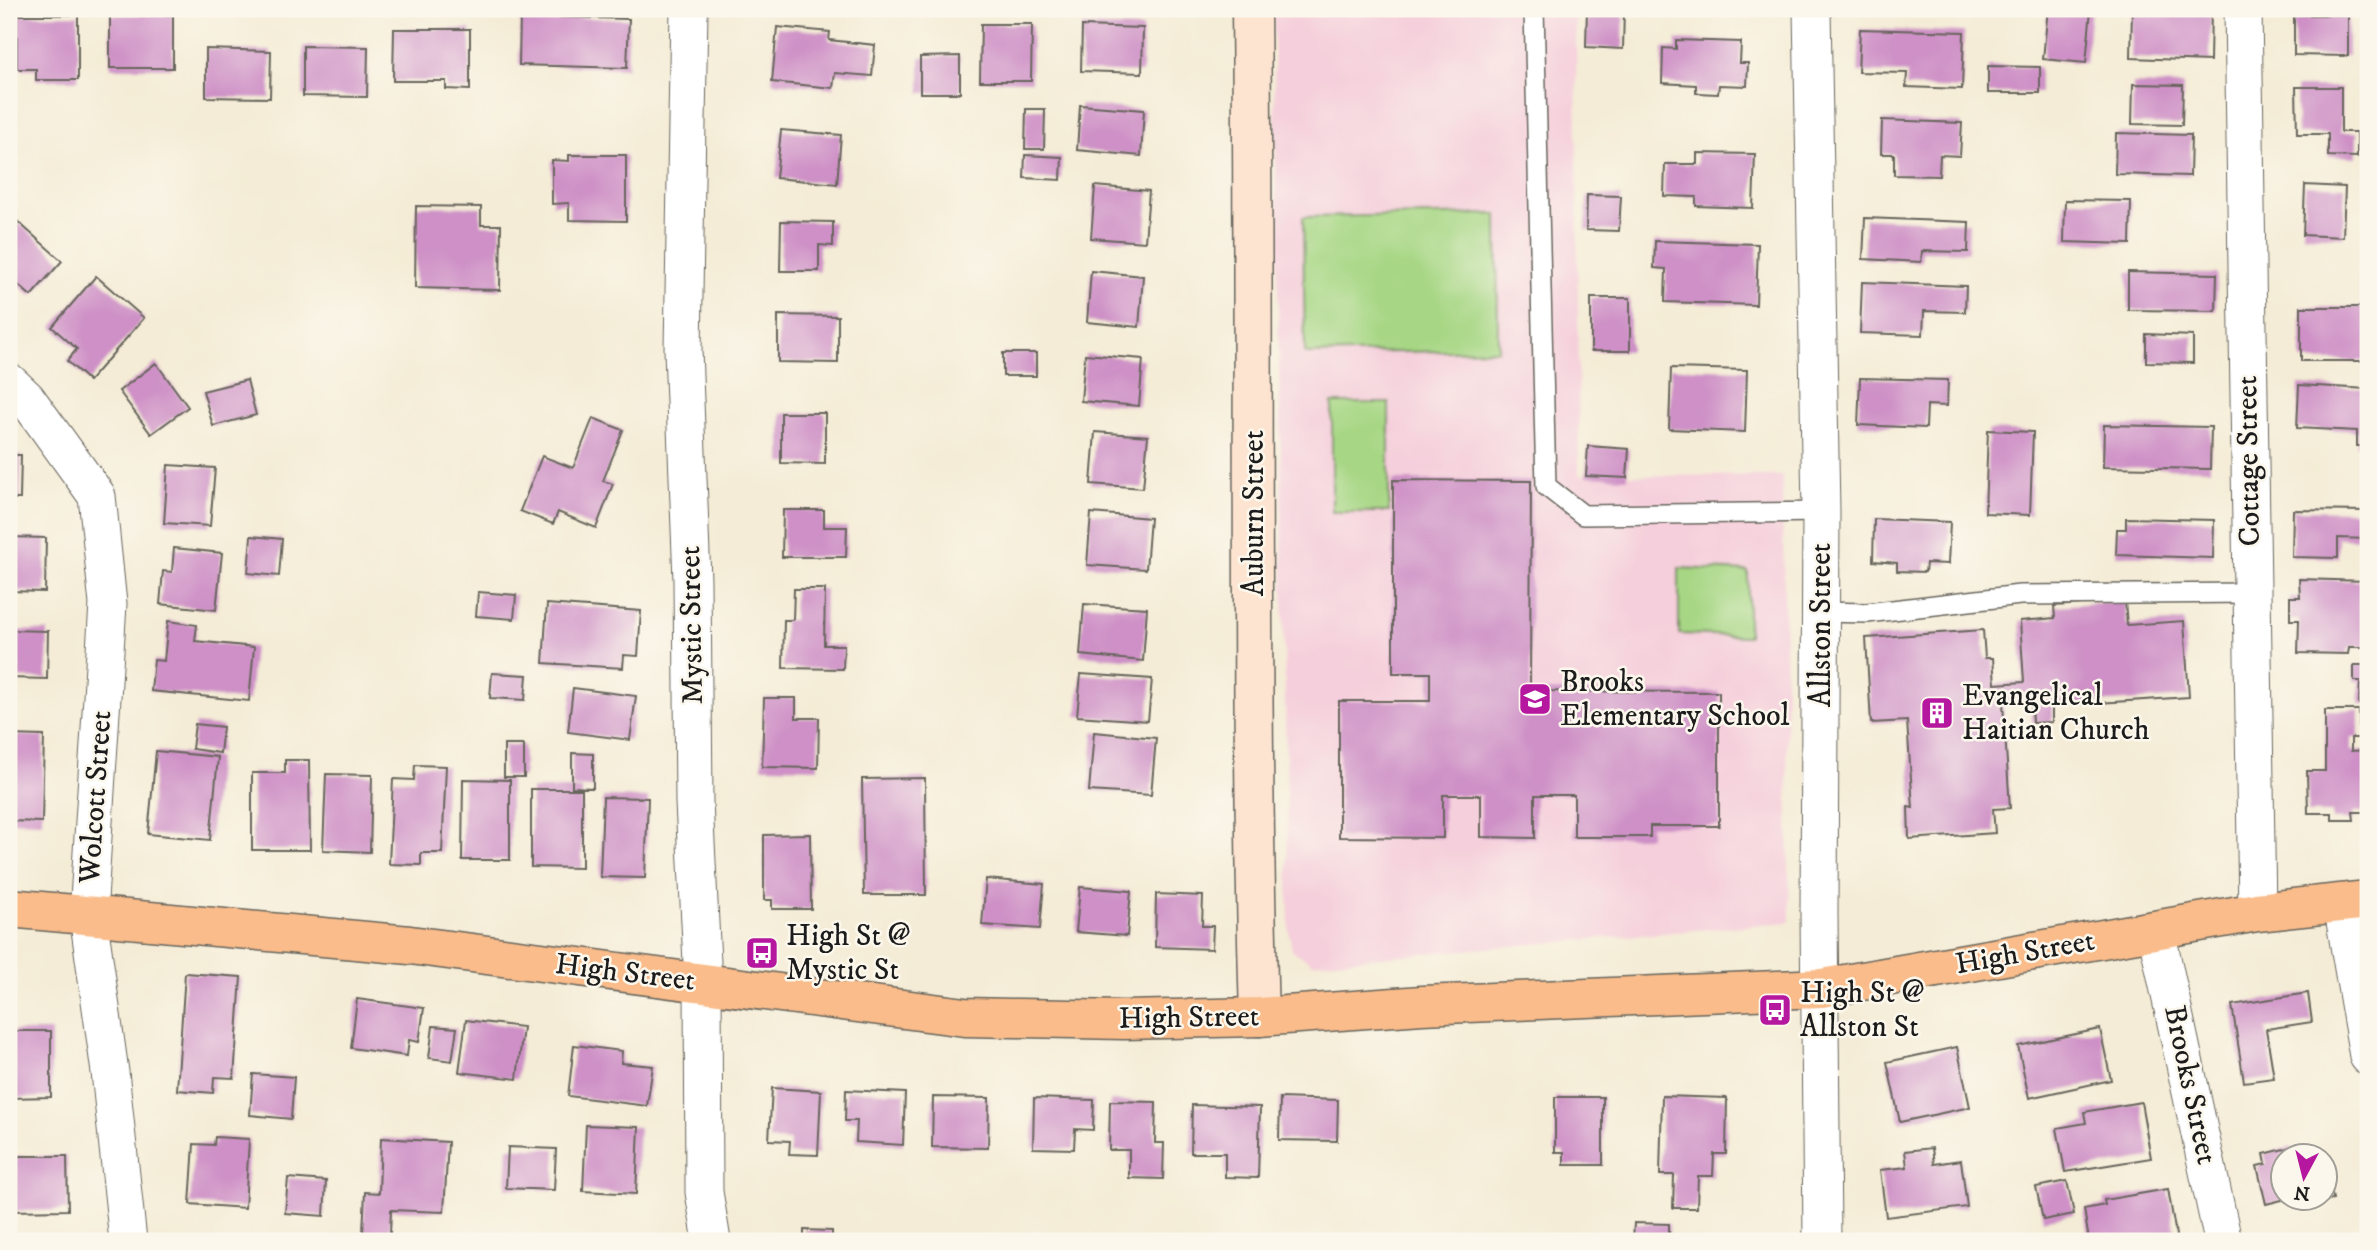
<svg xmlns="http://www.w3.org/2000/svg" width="2377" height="1250" font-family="'IM FELL DW Pica',serif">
<rect width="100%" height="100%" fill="#fbf7ec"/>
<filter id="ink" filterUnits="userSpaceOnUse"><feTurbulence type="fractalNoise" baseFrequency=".0143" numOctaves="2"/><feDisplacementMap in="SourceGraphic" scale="14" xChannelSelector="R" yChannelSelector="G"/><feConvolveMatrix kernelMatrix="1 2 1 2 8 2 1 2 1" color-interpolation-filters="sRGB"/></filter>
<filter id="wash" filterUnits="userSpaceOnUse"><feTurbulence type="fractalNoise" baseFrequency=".00686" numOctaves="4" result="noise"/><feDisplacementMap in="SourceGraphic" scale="28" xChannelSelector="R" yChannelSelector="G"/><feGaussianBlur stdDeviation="1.57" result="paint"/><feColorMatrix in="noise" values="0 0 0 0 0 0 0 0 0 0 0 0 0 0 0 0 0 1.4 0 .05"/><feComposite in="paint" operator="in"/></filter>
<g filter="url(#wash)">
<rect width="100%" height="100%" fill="#f4ecd6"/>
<path fill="#f5cfdb" d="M1273,9H1576L1579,475L1782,476L1790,922L1312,963L1292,950L1289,933Z"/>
<path fill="#a7d785" stroke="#627a50" stroke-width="2" d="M1497,214L1498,350L1305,354L1303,217Z
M1332,403H1389V512H1332Z
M1679,568L1748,571V636L1679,634Z"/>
<g id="blocks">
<path fill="#ce90c6" d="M1587,9H1624L1623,49L1586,47Z
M2048,9H2091L2086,63L2043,59Z
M2132,9H2211L2210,61L2131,58Z
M17,15H78V80H36V69H17Z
M110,15H173V68H110Z
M2294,15H2348V56L2294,55Z
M520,16L629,19L627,68L519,65Z
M981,24H1032L1031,81H980Z
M1082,26L1143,28L1142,73L1081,71Z
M777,27L830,32L829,40L875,45L872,76L835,73L833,88L772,82Z
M394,29H470V90L446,89V81H393Z
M1860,29L1964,32L1962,89L1906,87L1907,73L1858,72Z
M1676,40L1741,42L1740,63H1748L1747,86L1719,85L1718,94L1696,93V85L1662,83L1663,48L1676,49Z
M303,46L368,47L367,97L303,96Z
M206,49L271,51L270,98L206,97Z
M960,56V93H920V57Z
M1988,66L2040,67V93H1988Z
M2133,84L2183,85L2182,125L2132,124Z
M2296,87H2341V132H2357V157L2328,156V134H2297Z
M1080,105L1144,110L1141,156L1077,150Z
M1026,109H1045L1044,149H1025Z
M1882,120L1962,123L1960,156L1940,155L1939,176L1894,175V154H1881Z
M781,130L841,135L837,184L776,178Z
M2116,133L2191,135L2190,176L2115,174Z
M1697,153L1755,154L1753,208L1696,206V197L1664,196L1665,164H1697Z
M569,155H626V221L569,220V203L552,204V160L569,161Z
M1025,155L1062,157L1061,180L1024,178Z
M2305,185L2345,187L2343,237L2303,235Z
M1095,186L1149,191L1145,242L1091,238Z
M1587,195L1621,196L1619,231L1586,230Z
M2065,200L2131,201L2130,244L2064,242Z
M416,206L481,207V225H501L500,290L415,288Z
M1865,218L1969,222L1968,252L1922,251L1921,262L1863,259Z
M16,220L62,261L31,296L9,277V228Z
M781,221L833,222V246L819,245V271H780Z
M1655,241L1758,244L1756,305L1665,302L1666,269L1654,268Z
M1091,271L1143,276L1139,327L1087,322Z
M2128,272L2217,274L2216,311L2128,310Z
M96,276L144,318L89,381L67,361L77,349L52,327Z
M1862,282L1966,286L1965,312L1924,311L1923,335L1860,333Z
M1591,298H1630V351H1591Z
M2301,307H2368V361H2301Z
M778,315L838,316V363L778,362Z
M2146,334L2193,336V363L2146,362Z
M1003,353H1036V376H1003Z
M1085,354L1143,359L1139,406L1081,401Z
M156,363L188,407L151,434L119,391Z
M1671,368L1747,370L1745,432L1669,429Z
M1860,378L1948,380L1947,406L1927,405L1926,428L1858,425Z
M247,380L256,415L213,426L203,391Z
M2299,385L2368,389V446H2357V431L2297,428Z
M781,413H825V464L781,463Z
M593,418L623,430L603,481L613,484L596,528L558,512L553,524L520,511L542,456L573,468Z
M2104,425L2211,427L2210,469L2103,467Z
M1988,430L2033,432L2030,515L1985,513Z
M1095,432L1148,436L1143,488L1091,484Z
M1588,446L1629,449L1627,478L1586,476Z
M9,455H21L20,499H9Z
M168,465L215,468L210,526L164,523Z
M1393,480L1531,481L1530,691L1719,692V826H1650V837H1574V795H1535V838L1481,837V795H1443V838L1339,837V701H1430V673H1393Z
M783,510H824V527H847L846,557H782Z
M2293,510L2368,511V539L2338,538V558L2292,557Z
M1091,513L1150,518L1146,569L1087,565Z
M2126,518L2214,520L2213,558L2116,555L2117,529H2126Z
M1874,519L1950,522L1948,564L1926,563L1925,572L1897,571V563L1873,561Z
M251,536L282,539L279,576L248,573Z
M9,537L46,538L45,592L9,591Z
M174,548L222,553L216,610L160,604L163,571L172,572Z
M2299,579L2368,581V647H2349L2348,654L2298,653L2299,620H2290V597H2300Z
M794,589H825L824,645H844L843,669L783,668L784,620H793Z
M478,592L516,595L514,619L476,616Z
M2125,601L2127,625L2184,621L2189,697L2052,706V722L2032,723L2031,701L2003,703L2010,808L1993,809L1995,833L1909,839L1908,807L1913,808L1907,721L1871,723L1866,638L1983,630L1985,658H1993L1995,684L2024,682L2020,621L2055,618L2054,606Z
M547,604L641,611L638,656L624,655L623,668L543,663Z
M1084,604L1147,608L1143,661L1080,655Z
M168,621L197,625L195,641L254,647L249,701L151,691L154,660L164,661Z
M9,630L48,631L47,679L9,678Z
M2354,665H2368V704H2359L2360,681H2354Z
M492,673L527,675L525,700L490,698Z
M1081,674L1152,679L1148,721L1077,716Z
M573,688L636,696L630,740L568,732Z
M764,698H796V718H819L818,768L762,767Z
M2325,710H2359V738H2351V751L2368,750V812H2353L2354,820H2332V813H2308L2307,771H2325Z
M195,724L223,727L220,753L192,749Z
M1094,732L1156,738L1151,795L1089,791Z
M9,735L44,736L42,822L9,821Z
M504,745H524V777H504Z
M156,751L218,757L210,840L148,834Z
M572,753L593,754V788L572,787Z
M285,760H309L310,850H252V773H285Z
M415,765L446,766L442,853H421V865L389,864L393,779L414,780Z
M326,774L372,775L370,852L323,850Z
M925,778L926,895H864L862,779Z
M463,779L510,780V860H462Z
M531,789H582V868L531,867Z
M603,797L648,798L645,878L600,877Z
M810,834L811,909H772V900H764V835Z
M986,879L1044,884L1040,929L982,925Z
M1080,887L1131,891L1127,936L1076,932Z
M1156,894L1203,896L1202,926H1213L1212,949L1155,947Z
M185,973L241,977L234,1078L214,1077L213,1093L177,1090Z
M2308,993L2312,1022L2266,1029L2274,1078L2244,1082L2232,1005Z
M357,999L424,1008L419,1042L409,1040L407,1056L351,1048Z
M466,1020L523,1027L517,1079L459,1072Z
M433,1026L457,1028L452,1061L429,1058Z
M2100,1029L2111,1080L2029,1098L2018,1046Z
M9,1031H51V1097L9,1098Z
M574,1045L622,1051L621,1063L653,1066L647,1106L568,1096Z
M1957,1047L1970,1107L1900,1122L1887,1062Z
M253,1074L294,1077L291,1119L250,1115Z
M772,1088L821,1091L818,1155L789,1154L790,1141L769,1140Z
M846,1090L905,1093L903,1145L856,1142L857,1121H845Z
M1662,1096L1727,1098L1726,1154H1714L1713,1176H1698L1697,1208H1673L1674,1175H1660Z
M933,1097L989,1098L988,1148L932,1147Z
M1555,1097H1603V1165H1564V1152H1555Z
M1034,1098L1094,1100L1093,1130L1075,1129L1074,1149L1033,1148Z
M1280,1098L1338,1100L1337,1141L1279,1140Z
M1110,1101L1156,1102L1155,1143H1164L1163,1179L1129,1178V1150H1109Z
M2141,1102L2151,1158L2065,1172L2057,1128L2086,1123L2084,1112Z
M1192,1105L1260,1107L1258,1178L1225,1177V1153H1191Z
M586,1125L639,1127L636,1194L583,1191Z
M215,1137L249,1139L245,1208L190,1204L194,1144L214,1145Z
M381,1138L448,1142L444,1212L391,1210L390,1234L363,1233L365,1192L379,1193Z
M508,1147L556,1149L554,1190L506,1188Z
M2292,1147L2294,1156H2282V1198H2290L2266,1204L2257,1166L2266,1164L2264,1154Z
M1932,1148L1934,1164L1961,1160L1967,1207L1886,1217L1880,1170L1907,1167L1905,1151Z
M10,1156H67L68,1210L11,1211Z
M2327,1174L2333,1199L2298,1208L2296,1198H2324Z
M288,1178L326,1181L324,1216L285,1213Z
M2067,1181L2074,1214L2043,1220L2036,1187Z
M2168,1189L2177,1241H2089L2084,1209L2105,1205L2104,1200Z
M1634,1223L1669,1224V1241H1633Z
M804,1230L832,1231V1241H804Z"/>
</g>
</g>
<g filter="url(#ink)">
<use href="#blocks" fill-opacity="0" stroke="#68655d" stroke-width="2"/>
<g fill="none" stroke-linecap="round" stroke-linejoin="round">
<defs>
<path id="lane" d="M1534,9L1546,486L1583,515L1821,512
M1821,612L1867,613L2020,595L2251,593"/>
<path id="street" d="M689,9L683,350L692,580L694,802L703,983L704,1192L712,1241
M1812,9L1821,512L1819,913L1822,1241
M2243,9L2257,912
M9,382L27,399L97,496L108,604L88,915L110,1072L128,1241
M2342,904L2368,1056
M2156,930L2223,1241"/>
<path id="secondary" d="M1251,9C1255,345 1249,681 1259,1017"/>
<path id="primary" d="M9,908L410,945L965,1017L1124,1020L1259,1017L1422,1005L1822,988L2257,912L2368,900"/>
</defs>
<use href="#lane" stroke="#68655d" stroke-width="22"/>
<use href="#street" stroke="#68655d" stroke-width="39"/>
<use href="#secondary" stroke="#68655d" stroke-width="41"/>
<use href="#primary" stroke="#68655d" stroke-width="41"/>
<use href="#lane" stroke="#fff" stroke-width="19"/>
<use href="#street" stroke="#fff" stroke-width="37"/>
<use href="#secondary" stroke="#fde4d0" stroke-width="38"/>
<use href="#primary" stroke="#f9bc8a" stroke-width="38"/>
</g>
</g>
<defs>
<symbol id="school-square" viewBox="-11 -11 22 22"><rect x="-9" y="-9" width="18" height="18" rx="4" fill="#b5179e" stroke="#fbf7ec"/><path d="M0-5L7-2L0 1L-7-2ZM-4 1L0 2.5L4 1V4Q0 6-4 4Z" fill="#fff"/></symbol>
<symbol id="building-square" viewBox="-11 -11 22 22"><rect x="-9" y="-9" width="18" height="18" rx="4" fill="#b5179e" stroke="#fbf7ec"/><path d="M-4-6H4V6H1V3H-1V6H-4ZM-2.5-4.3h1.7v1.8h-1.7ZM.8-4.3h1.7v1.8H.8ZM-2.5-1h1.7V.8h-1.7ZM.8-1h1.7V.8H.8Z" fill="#fff"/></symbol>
<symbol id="bus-square" viewBox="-11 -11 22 22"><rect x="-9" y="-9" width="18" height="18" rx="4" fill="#b5179e" stroke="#fbf7ec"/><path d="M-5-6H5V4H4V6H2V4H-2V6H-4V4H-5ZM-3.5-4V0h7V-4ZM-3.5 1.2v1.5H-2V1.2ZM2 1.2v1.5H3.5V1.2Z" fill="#fff"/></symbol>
</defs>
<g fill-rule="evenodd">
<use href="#school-square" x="1516" y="680" width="38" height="38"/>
<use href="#building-square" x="1918" y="694" width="38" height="38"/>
<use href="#bus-square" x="743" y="934" width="38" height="38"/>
<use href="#bus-square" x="1756" y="991" width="38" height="38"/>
</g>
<g text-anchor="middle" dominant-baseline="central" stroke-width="5" stroke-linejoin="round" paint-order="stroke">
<g font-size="30" fill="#1c1c1c" stroke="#fbf7ec">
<text transform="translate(2249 461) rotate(-91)">Cottage Street</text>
<text transform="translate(1254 513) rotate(-90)">Auburn Street</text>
<text transform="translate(692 625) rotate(-91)">Mystic Street</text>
<text transform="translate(1821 625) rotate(-90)">Allston Street</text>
<text transform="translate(96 797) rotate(-86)">Wolcott Street</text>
<text transform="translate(2025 953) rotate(-10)">High Street</text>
<text transform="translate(625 973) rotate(7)">High Street</text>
<text transform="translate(1189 1018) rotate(-1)">High Street</text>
<text transform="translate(2190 1085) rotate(78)">Brooks Street</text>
</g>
<g font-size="30" fill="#1c1c1c" stroke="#fbf7ec" text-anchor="start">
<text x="1560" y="682">Brooks<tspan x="1560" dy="34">Elementary School</tspan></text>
<text x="1962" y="696">Evangelical<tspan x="1962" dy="34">Haitian Church</tspan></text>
<text x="786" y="936">High St @<tspan x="786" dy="34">Mystic St</tspan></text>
<text x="1800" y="993">High St @<tspan x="1800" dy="34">Allston St</tspan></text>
</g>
</g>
<rect width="2377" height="1250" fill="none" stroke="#fbf7ec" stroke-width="35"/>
<g transform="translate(2304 1177) rotate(187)"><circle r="33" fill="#fbf7ec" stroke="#a29f99" stroke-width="2"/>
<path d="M0-5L12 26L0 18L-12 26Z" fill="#b5179e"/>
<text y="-10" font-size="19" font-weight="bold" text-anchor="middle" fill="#1c1c1c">N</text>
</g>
</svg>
